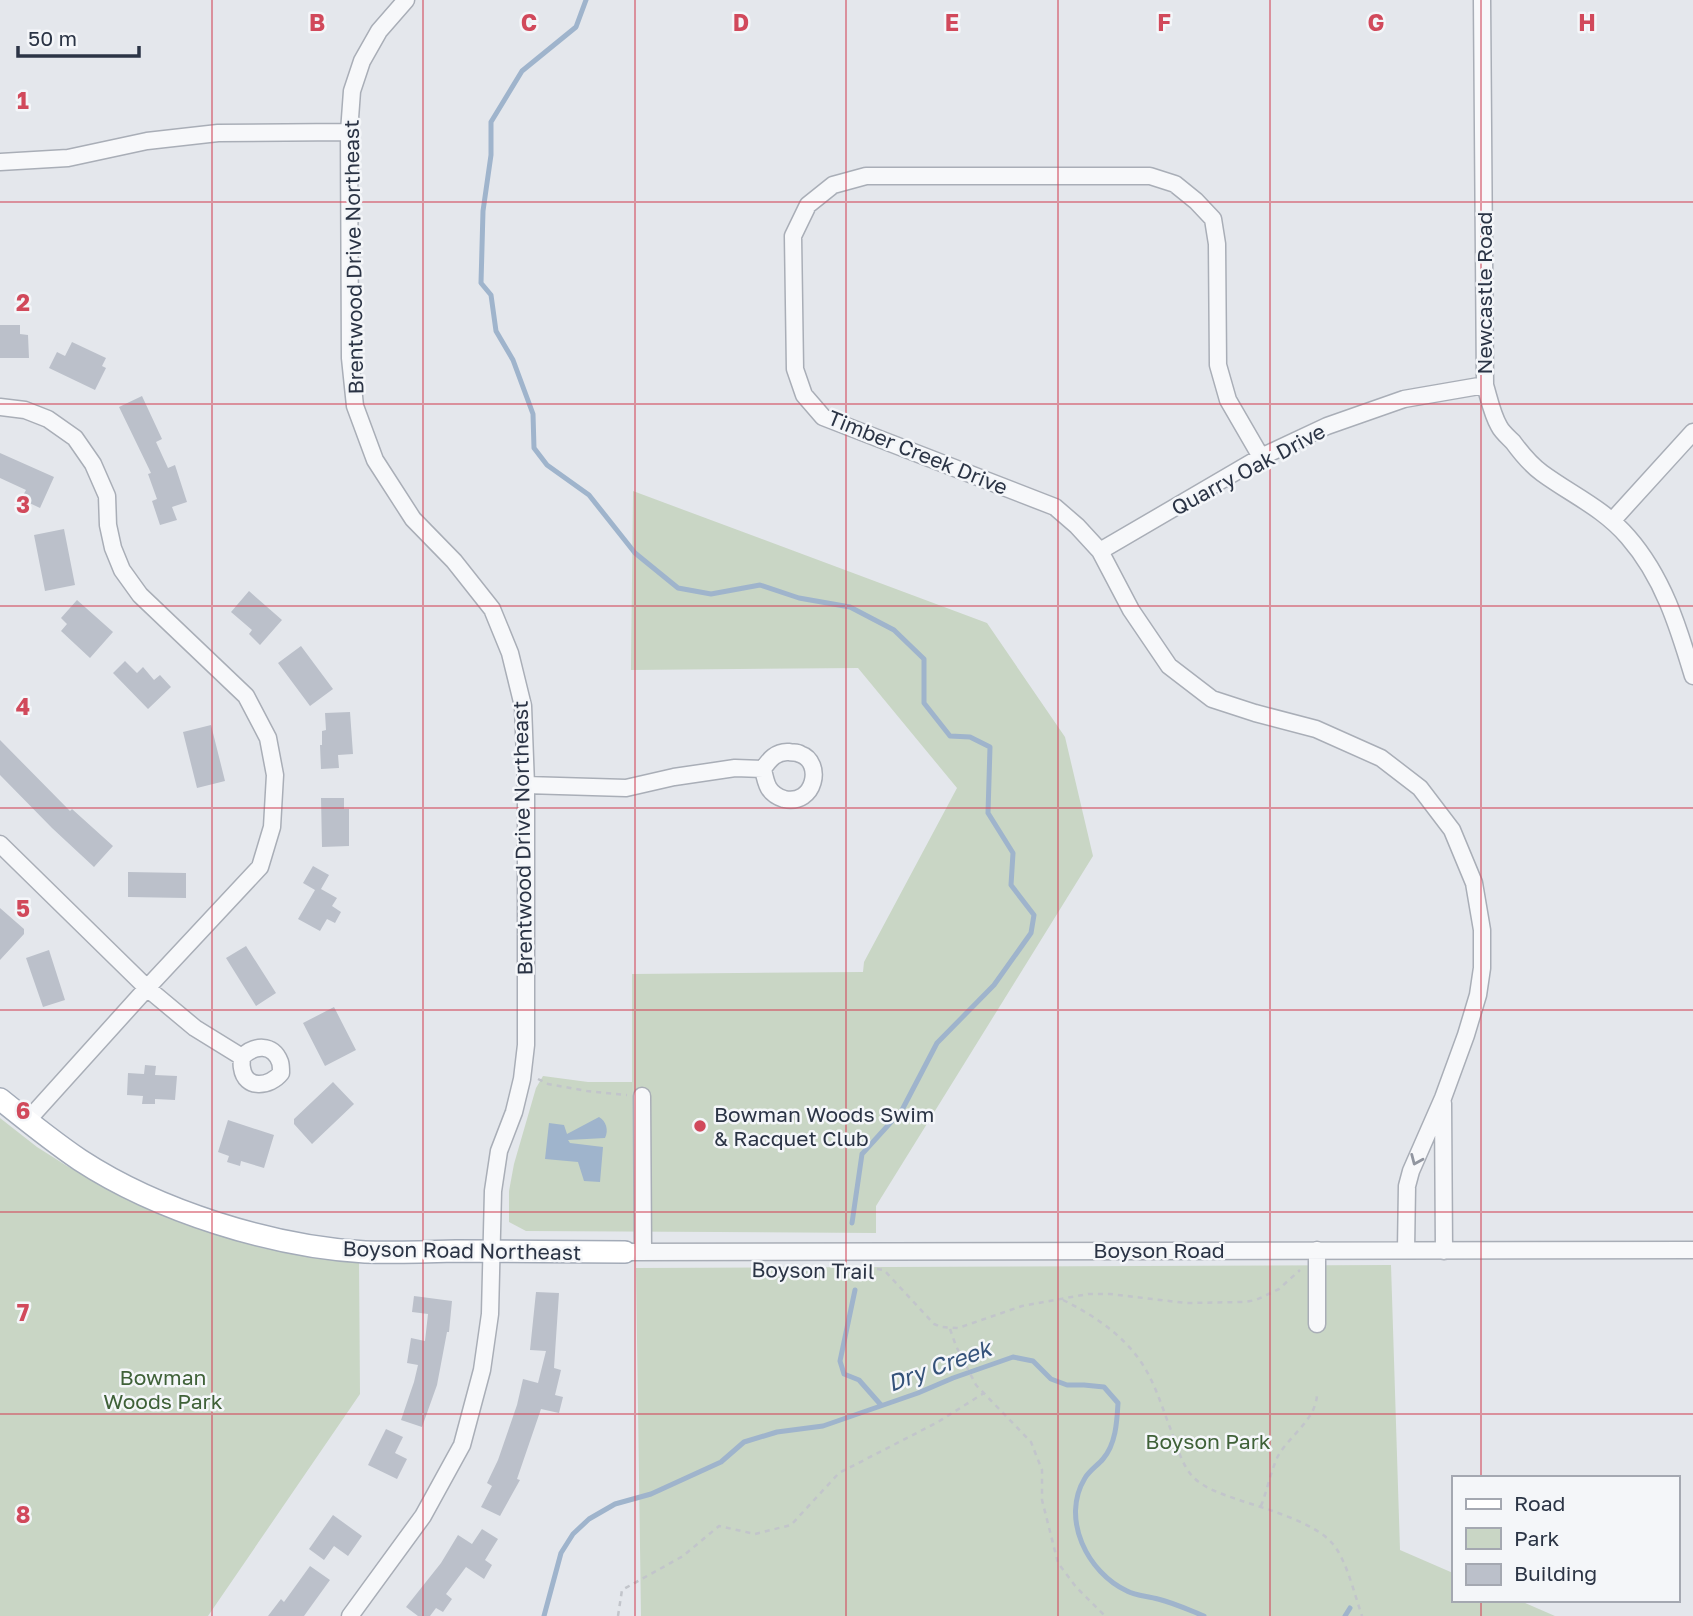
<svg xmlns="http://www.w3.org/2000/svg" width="1693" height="1616" font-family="'Golos Text',sans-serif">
<rect width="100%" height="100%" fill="#e4e7ec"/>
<path fill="#c9d6c5" d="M633,491L987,623L1065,737L1093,856L876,1206V1233L526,1231L509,1222V1191L514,1164L536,1088L543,1076L588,1082H632V974L863,972L864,962L957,788L858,668L631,670Z
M0,1118L37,1147L67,1166L135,1202L175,1219L262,1248L307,1256L359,1261L360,1394L208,1616H0Z
M1391,1265L1400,1550L1453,1573V1600H1518L1555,1616H641L636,1268Z"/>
<path fill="#9fb4cc" d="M599,1117C606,1121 609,1130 605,1138L568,1140L570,1143L603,1147L600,1182L584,1181L578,1162L545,1159L549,1123L564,1125L567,1134Z"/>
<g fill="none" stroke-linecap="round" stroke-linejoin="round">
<path stroke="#9fb4cc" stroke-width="5" d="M586,0L576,27L522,71L491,122V155L483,211L481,283L491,295L496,331L513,360L533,414L534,448L547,465L589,495L635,553L678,588L711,594L760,585L799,598L850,607L894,630L924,659V703L950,736L970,737L990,747L988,813L1013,853L1011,885L1034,915L1031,933L994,985L937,1043L902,1110L862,1154L852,1223
M855,1290L840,1361L844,1374L859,1380L881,1405
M544,1616L561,1553L573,1534L589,1519L615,1504L651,1494L721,1462L744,1442L777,1432L823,1426L918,1393L953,1378L1013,1357L1033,1361L1051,1379L1067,1385H1084L1104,1387L1118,1403C1117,1421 1116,1444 1103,1459C1098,1465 1089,1471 1085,1478C1060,1519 1088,1573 1127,1591C1136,1596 1148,1596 1158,1599C1174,1603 1189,1610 1204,1616
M1345,1616L1350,1608"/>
</g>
<path fill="#bbc0ca" d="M0,325H20V334L28,335L29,358H0Z
M72,342L106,358L102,366L106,368L95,390L49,368L57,352L65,356Z
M142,396L162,439L156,442L168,468L175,465L187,502L172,507L177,520L160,525L152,501L157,499L148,474L151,473L119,407Z
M0,453L54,477L40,508L21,499L26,490L0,478Z
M64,529L75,585L45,591L34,535Z
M249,591L282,620L260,645L249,634L252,630L231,612Z
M77,600L113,632L90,658L61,631L67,624L61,618Z
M301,646L333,689L310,706L278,663Z
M125,661L137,673L143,667L154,680L160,675L171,687L148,709L113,673Z
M350,712L353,754L338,755L339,768L321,769L320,745H322V731L326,730L325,713Z
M211,725L225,781L197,788L183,732Z
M0,740L70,811L72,809L113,846L94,867L52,828L0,775Z
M321,798H344V809H349V846L322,847Z
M313,866L329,875L321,889L337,898L332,906L341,912L335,923L327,919L320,931L298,919L315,890L303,883Z
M128,872L186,873V898L128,897Z
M0,908L24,929V934L0,960Z
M246,946L276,993L256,1006L226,958Z
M49,950L65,1000L43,1007L26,958Z
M334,1007L356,1050L325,1066L303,1023Z
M145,1065L156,1066L155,1075L177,1076L175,1100L155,1099V1104H142L143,1096L127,1095L128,1073L144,1074Z
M333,1082L354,1104L312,1144L294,1124V1119Z
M228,1120L274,1135L264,1168L241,1161L240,1166L227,1162L229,1156L218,1152Z
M536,1292L559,1293L554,1368L561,1370L555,1395L563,1397L559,1413L541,1409L517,1479L520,1480L500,1516L481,1507L492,1486L487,1483L498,1460L517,1405L523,1379L538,1383L546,1351L530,1350Z
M414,1296L452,1301L449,1332H447L437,1385L422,1427L401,1420L414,1382L418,1365L407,1363L411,1338L425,1341L428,1314L412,1312Z
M386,1429L403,1437L395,1453L407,1459L397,1479L368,1465Z
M333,1515L362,1536L348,1556L334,1546L324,1560L309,1549Z
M482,1529L498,1539L485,1560L492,1565L484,1579L466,1567L446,1594L452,1599L443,1612L436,1608L430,1616H418L406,1607L441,1563L458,1535L472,1544Z
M310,1566L330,1580L304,1616H268L281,1599L284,1602Z"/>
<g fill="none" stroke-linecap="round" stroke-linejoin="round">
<defs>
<path id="minor" d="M1482,0L1485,385C1489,398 1492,414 1499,426C1502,432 1508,437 1513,442C1521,453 1531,465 1542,473C1572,495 1603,508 1628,537C1663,577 1678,626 1693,676
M0,162L68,158L147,141L218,133L349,132
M0,407L25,410L48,419L75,438L93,464L107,496L108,525L113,548L122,570L140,595L246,696L268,738L275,775L272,827L260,867L147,988L27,1121
M1261,457L1228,400L1218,365L1217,244L1213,219L1196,201L1175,184L1150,176H866L833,185L808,205L793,236L795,369L804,395L823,417L1055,507L1077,526L1100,551L1131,610L1169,666L1212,699L1255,713L1316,729L1381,758L1420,788L1452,830L1474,883L1482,930V968L1478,995L1466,1035L1443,1098L1411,1171L1407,1186L1406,1250
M1612,521L1693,432
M1100,551L1261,457L1327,426L1404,399L1485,385
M526,785L626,788L674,777L735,768L763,769C766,784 768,794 784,799C815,806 824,762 800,754C797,752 793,753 789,752C776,751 769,760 763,769
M0,844L147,988L195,1028L242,1057C254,1045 273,1043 280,1062C281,1065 281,1069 281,1073C270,1087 245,1090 242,1068C241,1064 242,1061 242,1057
M642,1096L643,1252
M1443,1103L1444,1251
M1317,1250V1324
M625,1252L1693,1250
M350,1616L423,1516L462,1445L482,1370L490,1314L493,1191L499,1151L514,1112L522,1079L526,1045V785L523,706L510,653L492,609L454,561L413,519L375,460L355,406L350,358L349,132L352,91L362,61L379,31L406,0"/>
<path id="major" d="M0,1099C26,1120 52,1141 80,1160C158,1211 273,1247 365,1252C395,1253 426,1252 456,1251C512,1251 569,1252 625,1252"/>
</defs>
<use href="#minor" stroke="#a9aeb7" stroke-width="19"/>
<use href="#major" stroke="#a3abb8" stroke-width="24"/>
<path stroke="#c2c5cb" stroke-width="2.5" stroke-dasharray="5 5" stroke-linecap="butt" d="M538,1079L548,1084L587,1091L627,1095
M877,1269L884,1270L934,1324L941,1327L958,1328L1022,1306L1088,1294H1110L1186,1303L1244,1302L1256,1300L1279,1289L1300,1270
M1063,1300C1093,1315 1122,1334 1141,1362C1154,1381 1161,1404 1169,1425C1176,1442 1181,1465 1194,1478C1207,1490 1225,1495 1242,1501C1267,1509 1315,1523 1332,1543C1346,1558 1355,1596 1362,1616
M950,1329L956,1346L976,1385L1031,1442L1042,1470V1500L1058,1563L1076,1587L1105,1616
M1261,1506C1267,1491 1270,1474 1277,1458C1288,1436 1318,1419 1317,1392
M618,1616L622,1590L683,1556L719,1526L755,1534L791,1525L839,1473L938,1422L984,1393"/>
<use href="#minor" stroke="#f7f8fa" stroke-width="16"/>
<use href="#major" stroke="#fff" stroke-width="21"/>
</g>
<defs><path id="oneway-chevron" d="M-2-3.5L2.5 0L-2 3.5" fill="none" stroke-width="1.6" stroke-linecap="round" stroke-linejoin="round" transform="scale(1.75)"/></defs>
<use stroke="#9196a0" href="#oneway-chevron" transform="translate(1416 1160) rotate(113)"/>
<path fill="none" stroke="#d1495b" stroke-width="2" stroke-opacity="0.55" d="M212,0V1616M423,0V1616M635,0V1616M846,0V1616M1058,0V1616M1270,0V1616M1481,0V1478M0,202H1693M0,404H1693M0,606H1693M0,808H1693M0,1010H1693M0,1212H1693M0,1414H1693M1481,1600V1616"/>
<circle fill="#d1495b" stroke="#f4f6f9" stroke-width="2.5" cx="700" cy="1126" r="7"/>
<g text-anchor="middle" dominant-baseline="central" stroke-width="5" stroke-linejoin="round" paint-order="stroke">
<g font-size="21" fill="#2b3445" stroke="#f4f6f9">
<text transform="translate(353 257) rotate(-91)">Brentwood Drive Northeast</text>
<text transform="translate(1484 293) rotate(-90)">Newcastle Road</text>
<text transform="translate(918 452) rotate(22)">Timber Creek Drive</text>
<text transform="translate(1248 469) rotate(-28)">Quarry Oak Drive</text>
<text transform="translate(522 838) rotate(-91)">Brentwood Drive Northeast</text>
<text transform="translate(462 1250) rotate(1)">Boyson Road Northeast</text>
<text x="1159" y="1250">Boyson Road</text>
<text transform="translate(813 1270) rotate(1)">Boyson Trail</text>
</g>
<g font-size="21" fill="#2b3445" stroke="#f4f6f9" text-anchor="start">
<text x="714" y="1114">Bowman Woods Swim<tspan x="714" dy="24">&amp; Racquet Club</tspan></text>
</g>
<g font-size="21" fill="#3f6138" stroke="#f4f6f9">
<text x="163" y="1377">Bowman<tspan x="163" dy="24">Woods Park</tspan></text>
<text x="1208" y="1441">Boyson Park</text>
</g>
<g font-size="23" font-style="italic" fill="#34527a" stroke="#f4f6f9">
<text transform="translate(939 1365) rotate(-20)">Dry Creek</text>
</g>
</g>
<g font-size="23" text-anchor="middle" font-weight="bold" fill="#d1495b" stroke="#f4f6f9" stroke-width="5" stroke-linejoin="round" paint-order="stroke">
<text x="317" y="31">B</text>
<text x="529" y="31">C</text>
<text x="741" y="31">D</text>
<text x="952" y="31">E</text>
<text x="1164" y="31">F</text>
<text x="1376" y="31">G</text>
<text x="1587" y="31">H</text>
<text x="23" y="109">1</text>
<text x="23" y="311">2</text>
<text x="23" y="513">3</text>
<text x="23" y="715">4</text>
<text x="23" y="917">5</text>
<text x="23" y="1119">6</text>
<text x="23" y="1321">7</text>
<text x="23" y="1523">8</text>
</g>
<rect x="1452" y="1476" width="228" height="126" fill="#f4f6f9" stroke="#a4a8b1" stroke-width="2"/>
<rect x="1466" y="1499" width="35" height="10" fill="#ffffff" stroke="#a4a8b1" stroke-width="2"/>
<text x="1514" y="1511" font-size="21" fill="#2b3445">Road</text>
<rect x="1466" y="1528" width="35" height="21" fill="#c9d6c5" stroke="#a4a8b1" stroke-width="2"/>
<text x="1514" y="1546" font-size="21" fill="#2b3445">Park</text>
<rect x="1466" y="1564" width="35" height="21" fill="#bbc0ca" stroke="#a4a8b1" stroke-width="2"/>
<text x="1514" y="1581" font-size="21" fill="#2b3445">Building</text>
<path d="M18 46v10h121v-10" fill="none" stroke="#2b3445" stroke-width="3.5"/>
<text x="28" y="46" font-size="21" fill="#2b3445" stroke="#f4f6f9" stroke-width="5" paint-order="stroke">50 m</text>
</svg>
